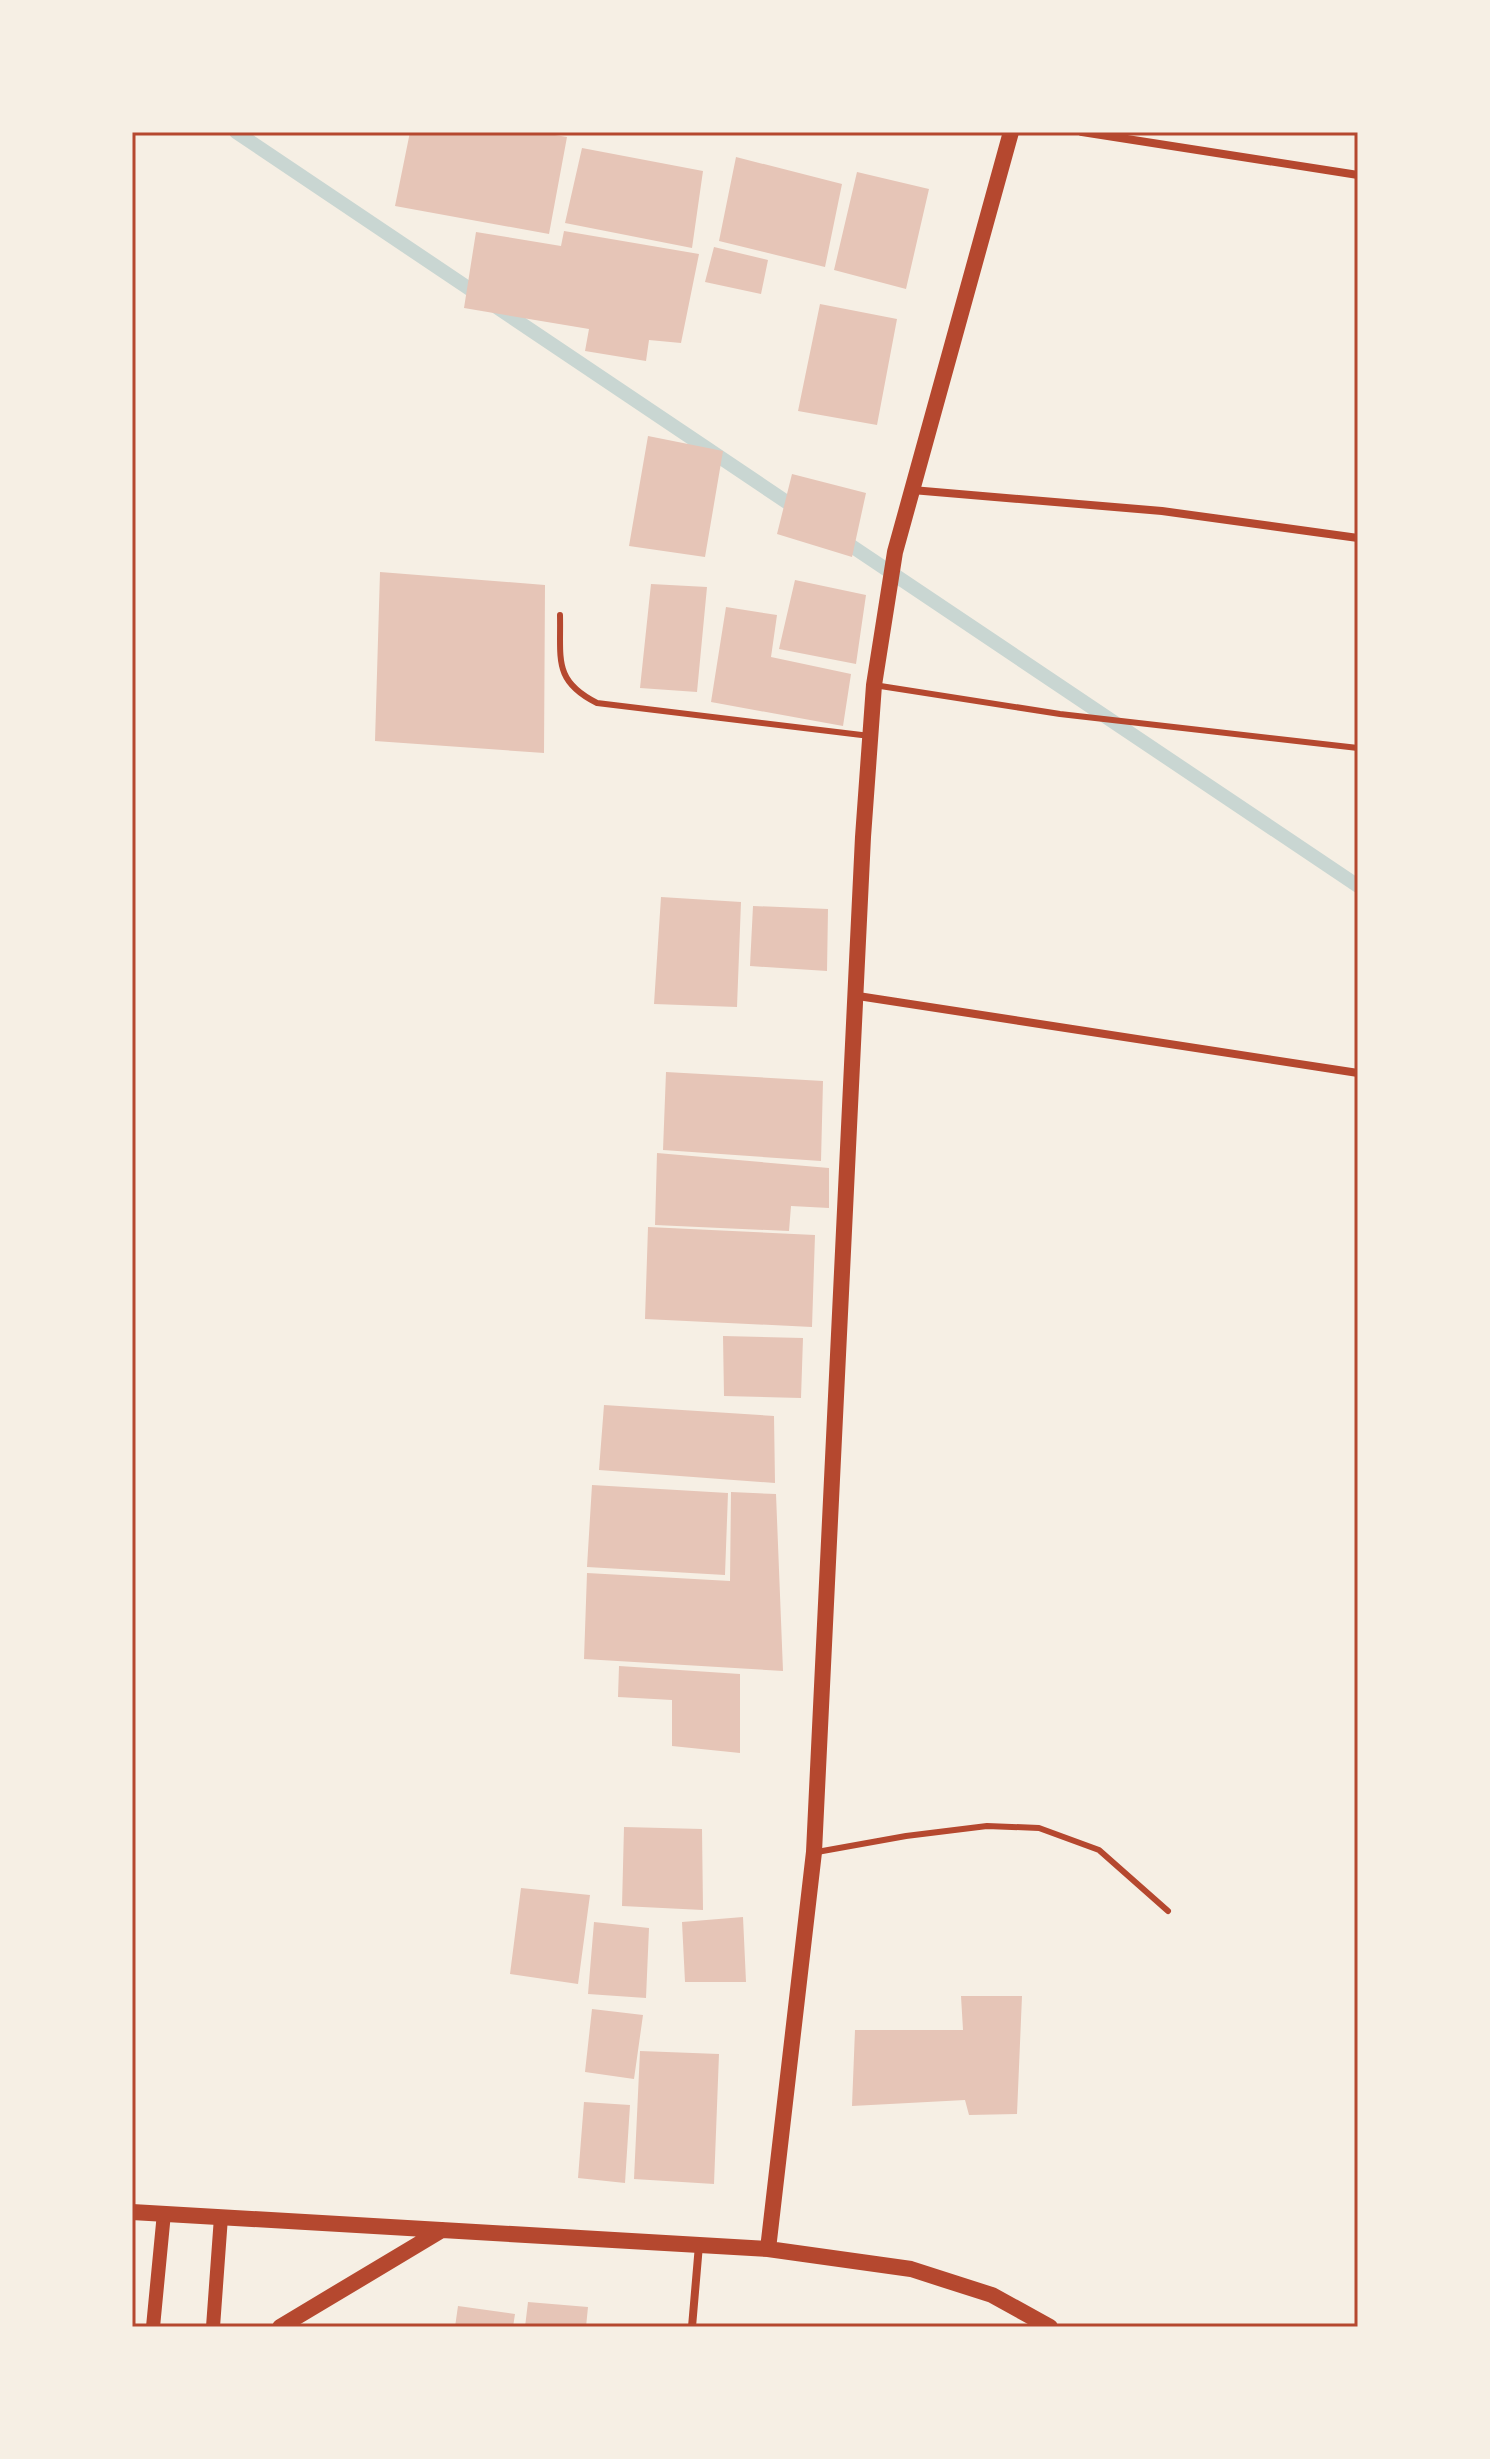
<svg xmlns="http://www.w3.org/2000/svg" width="1490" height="2459" font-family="Literata,serif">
<rect width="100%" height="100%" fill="#f6efe4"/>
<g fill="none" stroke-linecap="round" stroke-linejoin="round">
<path stroke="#c9d6d2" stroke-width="14" d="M236,132L800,511
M841,539L1358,886"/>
</g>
<path fill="#e6c5b7" d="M410,132H537L567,137L549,234L395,206Z
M582,148L703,171L692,248L565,223Z
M736,157L842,184L825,267L719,241Z
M857,172L929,189L906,289L834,270Z
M564,231L699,254L681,343L649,340L646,361L585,351L589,329L464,308L476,232L561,246Z
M714,247L768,260L761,294L705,282Z
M820,304L897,319L877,425L798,411Z
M648,436L723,451L705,557L629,546Z
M792,474L866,493L852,557L777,534Z
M380,572L545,585L544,753L375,741Z
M795,580L866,595L856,664L779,649Z
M651,584L707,587L697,692L640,688Z
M726,607L777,615L771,657L851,674L843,726L711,702Z
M661,897L741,902L737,1007L654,1004Z
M753,906L828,909L827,971L750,966Z
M666,1072L823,1081L821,1161L663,1150Z
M657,1153L829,1168V1208L791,1206L789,1231L655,1225Z
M648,1227L815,1235L812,1327L645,1319Z
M723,1336L803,1338L801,1398L724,1396Z
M604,1405L774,1416L775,1483L599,1470Z
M592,1485L728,1493L725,1575L587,1567Z
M731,1492L776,1494L783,1671L584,1659L587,1573L730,1581Z
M619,1666L740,1674V1753L672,1746V1700L618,1697Z
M624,1827L702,1829L703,1910L622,1906Z
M521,1888L590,1895L578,1984L510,1974Z
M743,1917L746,1982H685L682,1922Z
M594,1922L649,1928L646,1998L588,1994Z
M961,1996H1022L1017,2114L969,2115L965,2100L852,2106L855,2030H963Z
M592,2009L643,2015L634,2079L585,2072Z
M640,2051L719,2054L714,2184L634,2179Z
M584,2102L630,2105L625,2183L578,2178Z
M528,2302L588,2307L586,2327H525Z
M458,2306L515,2314L513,2327H455Z"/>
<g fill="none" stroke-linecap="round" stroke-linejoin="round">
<path stroke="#b5482f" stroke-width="6" d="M560,615C561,659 553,681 597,703L870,736
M874,685L1060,714L1358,748
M817,1852L906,1836L987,1826L1039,1828L1099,1850L1168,1911"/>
<path stroke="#b5482f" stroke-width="8" d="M1082,132L1358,175
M912,490L1162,511L1358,538
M858,996L1358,1073
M692,2327L699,2245"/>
<path stroke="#b5482f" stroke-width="14" d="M153,2327L164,2213
M213,2327L221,2217"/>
<path stroke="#b5482f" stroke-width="16" d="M132,2212L768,2249L911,2269L992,2295L1050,2327
M768,2249L814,1852L863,837L874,685L895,552L1011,132
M280,2327L442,2230"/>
</g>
<rect width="1490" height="2459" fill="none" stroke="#f6efe4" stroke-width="268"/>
<rect x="134" y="134" width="1222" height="2191" fill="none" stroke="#b5482f" stroke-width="3"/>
</svg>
